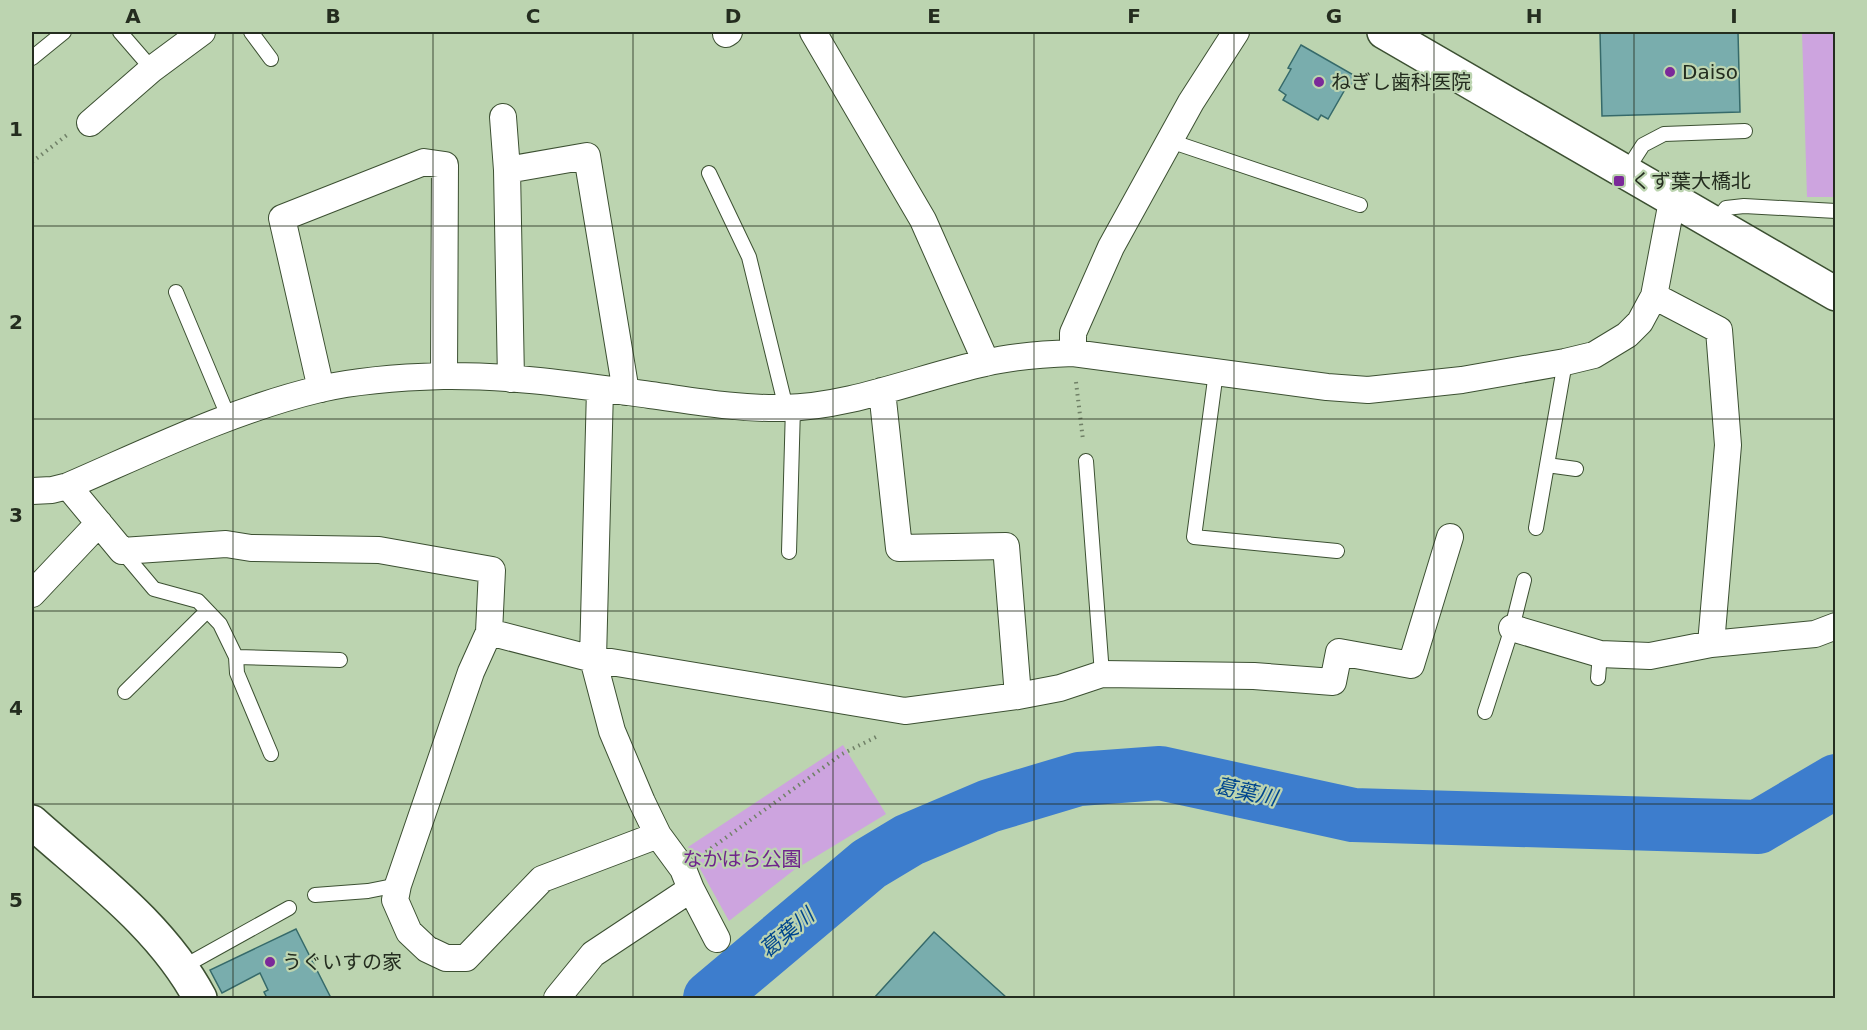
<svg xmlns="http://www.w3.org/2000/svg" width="1867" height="1030" font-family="'DejaVu Sans','Noto Sans JP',sans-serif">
<rect width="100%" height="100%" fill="#bcd4b0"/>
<path fill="#cda4df" d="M1802,32H1835V197H1807Z
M843,745L886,814L794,870L729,921L688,847Z"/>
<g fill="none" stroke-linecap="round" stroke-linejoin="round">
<path stroke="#3d7dcd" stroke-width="54" d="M710,998L869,864L909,840L989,806L1079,779L1160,773L1353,815L1758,827L1836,781"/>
</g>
<path fill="#79adad" stroke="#366a6a" stroke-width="1.5" d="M1600,32H1738L1740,112L1602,116Z
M1301,45L1357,77L1351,88L1347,86L1328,119L1321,115L1318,120L1283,100L1286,95L1279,90L1291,69L1288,68Z
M296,929L331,998H267L264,992L268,990L260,973L222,993L210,970Z
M934,932L1007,998H874Z"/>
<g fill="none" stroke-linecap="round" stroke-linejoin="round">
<defs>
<path id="service" d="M120,32L152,69
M251,32L271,59
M32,58L64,32
M1170,141L1360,205
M709,173L749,257L786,408
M1625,173L1643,145L1664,134L1745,131
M1714,224L1726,208L1744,206L1836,211
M176,292L228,416
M1216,372L1194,537L1337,551
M1086,461L1102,674
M1547,465L1576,469
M1536,528L1565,362
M122,551L154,589L198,601L220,624L236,657L237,673L271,754
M789,552L793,407
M236,657L340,660
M1598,678L1600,654
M125,692L207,611
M1485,712L1512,628L1524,580
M315,895L368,891L398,885
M181,968L289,908"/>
<path id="minor" d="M813,32L923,220L986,362
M726,34L729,32
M503,117L507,170L511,379
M90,123L152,69L202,32
M507,170L587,156L626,392
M1654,296L1719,330L1728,445L1711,644
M1073,353V333L1111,247L1191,102L1236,32
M321,389L282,218L424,162L445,165L444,376
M600,389L593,659L612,731L642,802L658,835L683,869L691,889L717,939
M882,391L899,548L1006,546L1018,696
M68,486L122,551L226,544L251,548L379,550L492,570L489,632L471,672L398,885L395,900L409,932L427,949L446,958H466L542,879L658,835
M32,491L52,490L68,486C151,450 232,410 320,389C355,381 406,377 443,376C512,375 582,386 650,395C694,401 738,409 783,408C851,407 920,377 985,363C1014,356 1043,354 1073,353L1327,387L1368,390L1462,380L1565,362L1594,355L1627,335L1640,322L1654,296L1672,201
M32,594L99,523
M1512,628L1600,654L1650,656L1711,644L1815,634L1836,626
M489,632L593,659L905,711L1018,696L1060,688L1102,674L1254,676L1333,682L1339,652L1411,665L1450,537
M557,998L593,954L691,889"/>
<path id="tertiary" d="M1384,32L1836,294
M32,822C91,875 162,926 200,998"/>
</defs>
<use href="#service" stroke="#3c5032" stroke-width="16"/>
<use href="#minor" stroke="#3c5032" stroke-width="28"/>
<use href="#tertiary" stroke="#3c5032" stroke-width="36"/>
<path stroke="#708067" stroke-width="4" stroke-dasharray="1.5 4.5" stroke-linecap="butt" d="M32,162L67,135
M1076,382L1083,440
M706,852L842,754L878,736"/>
<use href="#service" stroke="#fff" stroke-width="14"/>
<use href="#minor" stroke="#fff" stroke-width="26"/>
<use href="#tertiary" stroke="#fff" stroke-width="33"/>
</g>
<path fill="none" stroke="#242d1f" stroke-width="1.5" stroke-opacity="0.55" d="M233,32V998M433,32V998M633,32V998M833,32V998M1034,32V998M1234,32V998M1434,32V998M1634,32V998M32,226H1836M32,419H1836M32,611H1836M32,804H1836"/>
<g fill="#7b2999" stroke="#bcd4b0" stroke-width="2">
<circle cx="1670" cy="72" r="6"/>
<circle cx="1319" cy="82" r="6"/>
<rect x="1613" y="175" width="12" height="12" rx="3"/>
<circle cx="270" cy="962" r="6"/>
</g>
<g text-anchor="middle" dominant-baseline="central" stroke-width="4.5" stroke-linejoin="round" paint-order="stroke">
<g font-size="20" fill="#242d1f" stroke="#bcd4b0" text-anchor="start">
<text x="1682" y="72">Daiso</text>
<text x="1331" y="82">ねぎし歯科医院</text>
<text x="1631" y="181">くず葉大橋北</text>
<text x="282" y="962">うぐいすの家</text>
</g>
<g font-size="20" fill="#70258c" stroke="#bcd4b0">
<text x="742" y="859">なかはら公園</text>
</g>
<g font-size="21" font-style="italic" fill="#00468e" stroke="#bcd4b0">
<text transform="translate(1246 792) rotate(12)">葛葉川</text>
<text transform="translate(787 933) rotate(-40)">葛葉川</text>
</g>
</g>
<rect width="1867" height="1030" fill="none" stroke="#bcd4b0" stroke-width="66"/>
<rect x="33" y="33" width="1801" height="964" fill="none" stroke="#242d1f" stroke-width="2"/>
<g font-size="20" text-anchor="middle" font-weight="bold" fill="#242d1f">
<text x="133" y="23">A</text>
<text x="333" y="23">B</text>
<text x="533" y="23">C</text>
<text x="733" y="23">D</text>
<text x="934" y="23">E</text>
<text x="1134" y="23">F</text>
<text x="1334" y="23">G</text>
<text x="1534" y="23">H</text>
<text x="1734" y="23">I</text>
<text x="16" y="136">1</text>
<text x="16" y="329">2</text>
<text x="16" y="522">3</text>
<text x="16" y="715">4</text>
<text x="16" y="907">5</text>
</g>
</svg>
